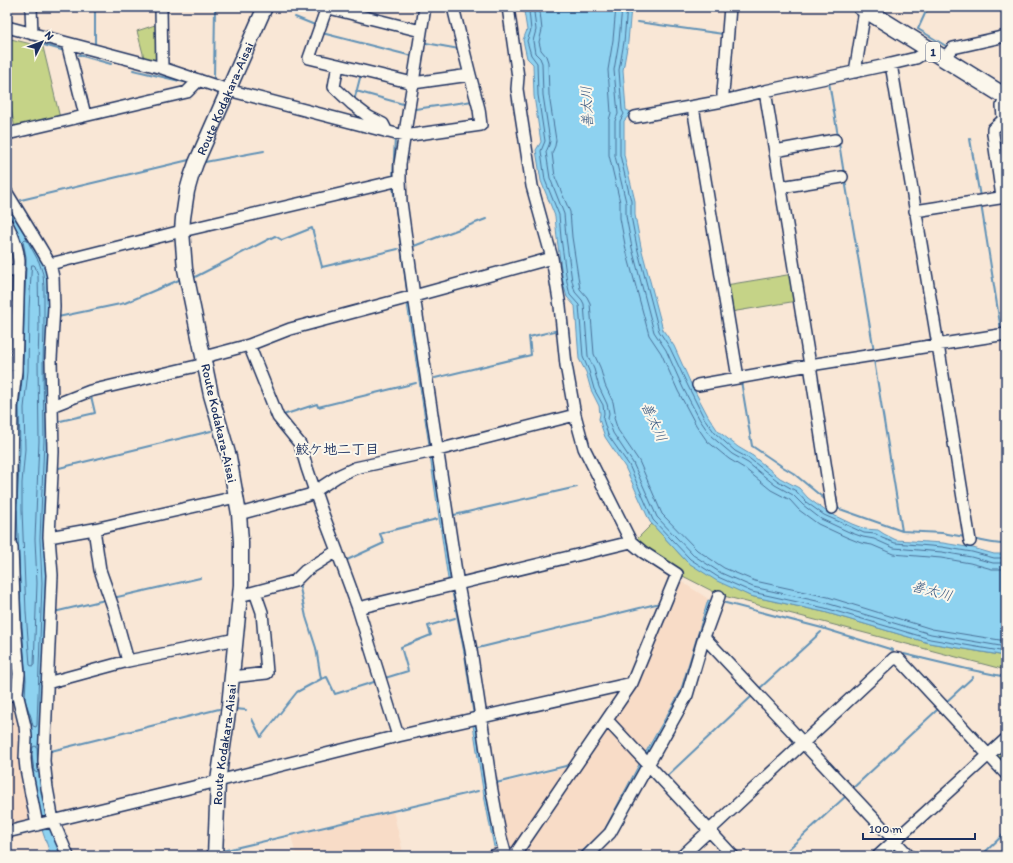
<svg xmlns="http://www.w3.org/2000/svg" width="1013" height="863" font-family="Itim,'Klee One',sans-serif">
<rect width="100%" height="100%" fill="#f9e7d6"/>
<filter id="ink" filterUnits="userSpaceOnUse"><feTurbulence type="fractalNoise" baseFrequency=".025" numOctaves="2"/><feDisplacementMap in="SourceGraphic" scale="8" xChannelSelector="R" yChannelSelector="G"/><feConvolveMatrix kernelMatrix="1 2 1 2 8 2 1 2 1" color-interpolation-filters="sRGB"/></filter>
<g filter="url(#ink)">
<path fill="#f8dcc7" d="M682,582L707,598L708,600L680,692L644,755L615,722L614,715L677,583Z
M16,696L35,821L7,828V698Z
M606,726L641,762L604,830L577,856H519Z
M573,766L511,851L505,834L495,785Z
M393,811L404,856H296L291,835Z"/>
<path fill="#c5d387" stroke="#708172" d="M158,24V59L155,63L145,61L137,31Z
M7,38L43,47L60,118L15,128L7,91Z
M793,274L797,301L731,312L726,285Z
M652,524L687,562L750,596L824,612L929,643L1005,656L1002,669L720,595L677,573L634,542Z
M1006,744V768L996,757L997,752Z"/>
<path fill="#8ed2f0" stroke="#6091b6" d="M526,7H631L628,42L623,70L626,110L631,112L720,96L630,114L624,121V155L635,201V215L641,247L663,330L674,346L691,384L708,416L718,431L738,447L753,456L780,478L799,488L808,498L827,512L852,524L865,529L878,530L884,534L896,540L943,543L973,548L994,554H1006V656L929,643L824,612L750,596L717,581L687,562L650,522L625,467L605,437L599,419L600,414L599,406L591,390L586,372L579,359L575,306L567,297L563,283L557,238L555,216L541,181L536,150L541,142L534,96L533,64L527,58L523,40L527,30L524,11Z
M7,200L43,260L47,273L48,287V441L46,583L41,747L63,856H51L41,827L28,763L21,701L13,510L20,349L11,223L7,218Z
M407,304L410,306L430,443L429,445Z
M430,456L433,459L450,578L448,579Z
M452,592L454,593L467,657L474,712L473,713L465,658Z
M708,600L712,601L683,694L607,832L582,856H577L604,830L644,755L680,692Z
M473,725L476,726L485,789L497,846L494,847L483,790Z"/>
<g fill="none" stroke-linecap="round" stroke-linejoin="round">
<path stroke="#497098" stroke-width="1" d="M529,7V11L531,30L527,41L531,55L537,63L538,95L545,141L541,151L545,180L559,215L561,238L567,282L570,295L579,305L583,357L589,371L594,389L603,405L604,413L603,419L608,435L629,465L653,520L690,559L718,577L752,592L825,608L930,639L1006,652
M534,7V12L536,30L533,41L535,53L540,58L542,63L543,95L550,141L549,145L546,152L550,178L564,214L566,237L572,281L575,292L582,300L584,304L588,356L594,369L599,387L607,404L609,413L608,419L613,433L633,463L657,517L693,555L721,573L753,587L826,603L931,634L1006,647
M540,7V12L542,30L539,42L541,50L546,56L548,62L549,95L556,140L555,146L552,153L555,177L570,212L572,237L580,289L587,297L590,303L594,354L600,367L605,385L613,402L615,413L614,418L618,430L639,461L662,514L697,550L724,568L755,581L828,597L932,629L1006,641
M616,7L613,40L608,70L611,113L609,120V155L620,202V218L626,250L649,335L661,353L678,391L696,425L707,441L729,459L744,468L771,490L790,500L799,510L818,524L846,537L861,543L872,545L893,554L941,558L970,563L992,569H1006
M622,7L619,41L614,70L618,114L615,121V156L626,202V216L632,248L654,332L666,350L683,388L700,420L711,436L732,454L748,463L775,485L793,495L803,505L821,519L849,532L863,537L874,539L894,548L942,552L971,557L993,563H1006
M627,7L624,42L619,70L622,110L624,114L620,121V155L631,201V216L637,247L659,331L670,348L688,386L704,418L715,433L735,451L750,459L778,481L796,491L806,502L824,515L851,527L864,533L876,534L882,538L895,543L942,547L972,552L994,558H1006
M32,265H34L35,266L38,275L39,327L38,362L39,441L35,539L37,583L34,665L32,666L30,665L26,612L22,510V483L25,449L24,408L28,371L29,309Z
M17,504L20,449L19,407L23,370L24,309L26,268V257L23,241L25,239L27,240L39,262L43,274L44,287V327L43,362L44,441L40,539L42,583L37,725L36,727L33,726L31,717L26,703
M17,510L21,613L26,680L25,698
M32,755L34,771L37,773L38,771L37,747L35,746L33,747L32,753"/>
<path stroke="#6091b6" stroke-width="2" d="M95,7V46
M928,7L918,29L946,46L950,45
M295,17L315,25
M638,22L723,34
M322,33L412,56
M37,43L65,51
M426,43L459,49
M79,55L111,64
M133,70L184,82
M214,78L215,7
M829,82L838,136
M356,91L403,104
M354,101L361,74
M415,109L473,101
M970,139L980,197
M839,143L844,174
M205,162L264,151
M393,175L395,138
M845,180L874,351
M393,187L407,291
M21,200L189,160
M981,204L1001,330
M414,246L486,219
M195,277L275,236L282,240L312,228L322,267L398,249
M58,317L125,303L179,280
M7,337L11,336
M1003,338L1006,359
M874,360L902,531
M435,378L531,355L529,337L559,330
M741,381L752,446L783,467L793,473L827,501
M283,415L317,404L318,407L416,383
M56,422L95,413L91,396H92
M59,468L211,431
M837,508L902,531L942,533L965,537
M454,515L577,487
M974,539C985,542 995,544 1006,544
M347,560L384,543L380,534L385,532L437,519
M299,583L306,617L316,648L321,679
M113,598L200,578
M722,602L822,628L893,650
M54,612L105,600
M478,648L660,603
M904,654L967,669L1006,677
M385,678L408,671L401,647L431,635L428,626L455,618
M759,689L821,632
M946,702L973,677
M235,709L246,710
M252,719L261,737L297,692L321,679L327,677L335,694L374,682
M51,751L219,709
M666,777L751,697
M496,783L570,765
M852,789L937,710
M222,851L478,791
M202,856L206,855
M781,856L846,796
M981,856L1006,832"/>
<defs>
<path id="minor" d="M31,7L32,34
M161,7L162,68
M325,7L421,31
M327,7L309,58L413,83L470,75
M425,7L400,164V180L401,202L414,296L458,585L471,650L492,791L500,834L506,856
M508,7L518,77L517,89L532,186L552,258L560,306L566,365L575,415L584,448L631,542L643,552L677,574L632,683L514,856
M7,27L162,68L228,90L404,136L481,125L479,109L470,75L453,7
M67,43L85,115
M944,59L953,48L1006,36
M891,64L938,345L970,541
M338,65L334,87L352,104L369,117L383,124L387,132
M855,72L865,10L867,7
M765,91L810,365L832,508
M723,101V93L730,7
M693,107L738,378
M635,117L723,101L765,91L891,64L916,58L929,50
M7,134L187,92L199,80
M775,151L835,140
M781,187L842,177
M7,193L40,247L50,264L53,277L54,307L51,359L53,452L49,537L52,575L44,761L47,788L53,821L68,856
M1002,197L993,134V129L1003,120V117L1002,106L1006,96
M915,211L1006,197
M7,224C14,237 18,247 19,261L16,371L12,406L10,543L12,548L15,627L19,674L17,693L25,726L26,737L25,759L26,769L37,825
M50,264L182,231L400,180
M7,271L19,270
M249,345L278,417L300,444L307,468L321,509L337,551L358,608L398,736
M204,357L249,345L290,329L414,296L552,258
M698,385L810,365L1006,334
M52,406L90,391L205,364
M239,514L309,495L338,476L355,468L438,450L575,415
M94,529L100,570L113,607L128,661
M49,537L94,529L236,497
M247,594L295,581L305,571L337,551
M719,596L704,637L909,856
M358,608L631,542
M232,677L267,673L262,612L255,592
M47,683L128,661L236,639
M7,696L17,693
M607,720L733,856
M7,832L218,781L398,736L632,683
M492,856L505,853
M587,856L610,833L687,695L704,637
M682,856L894,658L899,659L1006,774
M878,856L1006,739"/>
<g id="major">
<path id="s1" d="M215,856L218,781L229,706L241,585V542L239,514L229,457L211,395L185,269L182,231L183,218L187,191L191,177L196,163L265,7"/>
</g>
<path id="highway" d="M861,7L1006,97"/>
</defs>
<use href="#minor" stroke="#1b2f5e" stroke-width="14"/>
<use href="#major" stroke="#1b2f5e" stroke-width="17"/>
<use href="#highway" stroke="#1b2f5e" stroke-width="19"/>
<use href="#minor" stroke="#fbf7ec" stroke-width="11"/>
<use href="#major" stroke="#fbf7ec" stroke-width="14"/>
<use href="#highway" stroke="#fbf7ec" stroke-width="16"/>
</g>
</g>
<g text-anchor="middle" dominant-baseline="central" stroke-width="4" stroke-linejoin="round" paint-order="stroke">
<rect fill="#fbf7ec" stroke="#5e6b89" stroke-width="1" x="926" y="42" width="14" height="20" rx="3"/>
<g font-size="12" font-weight="bold" fill="#1b2f5e">
<text x="933" y="52">1</text>
</g>
<g font-size="13" fill="#1b2f5e" stroke="#fbf7ec">
<text stroke="none"><textPath href="#s1" startOffset="773">Route Kodakara-Aisai</textPath></text>
<text transform="translate(219 423) rotate(77)">Route Kodakara-Aisai</text>
<text stroke="none"><textPath href="#s1" startOffset="112">Route Kodakara-Aisai</textPath></text>
</g>
<g font-size="14" font-style="italic" fill="#385882" stroke="#fbf7ec">
<text transform="translate(587 107) rotate(-92)">善太川</text>
<text transform="translate(654 422) rotate(66)">善太川</text>
<text transform="translate(932 591) rotate(15)">善太川</text>
</g>
<g font-size="14" font-weight="bold" fill="#1b2f5e" stroke="#fbf7ec">
<text x="337" y="449">鮫ケ地二丁目</text>
</g>
</g>
<rect width="1013" height="863" fill="none" stroke="#fbf7ec" stroke-width="24"/>
<rect x="12" y="12" width="989" height="839" fill="none" stroke="#1b2f5e" stroke-width="1.5" filter="url(#ink)"/>
<g transform="translate(42 42) rotate(48)" stroke="#fbf7ec" stroke-width="3" paint-order="stroke">
<path d="M0-3L7 15L0 10L-7 15Z" fill="#1b2f5e"/>
<text y="-6" font-size="11" font-weight="bold" text-anchor="middle" fill="#1b2f5e">N</text>
</g>
<path d="M863 833v6h112v-6" fill="none" stroke="#1b2f5e" stroke-width="2"/>
<text x="869" y="833" font-size="12" fill="#1b2f5e" stroke="#fbf7ec" stroke-width="3" paint-order="stroke">100 m</text>
</svg>
